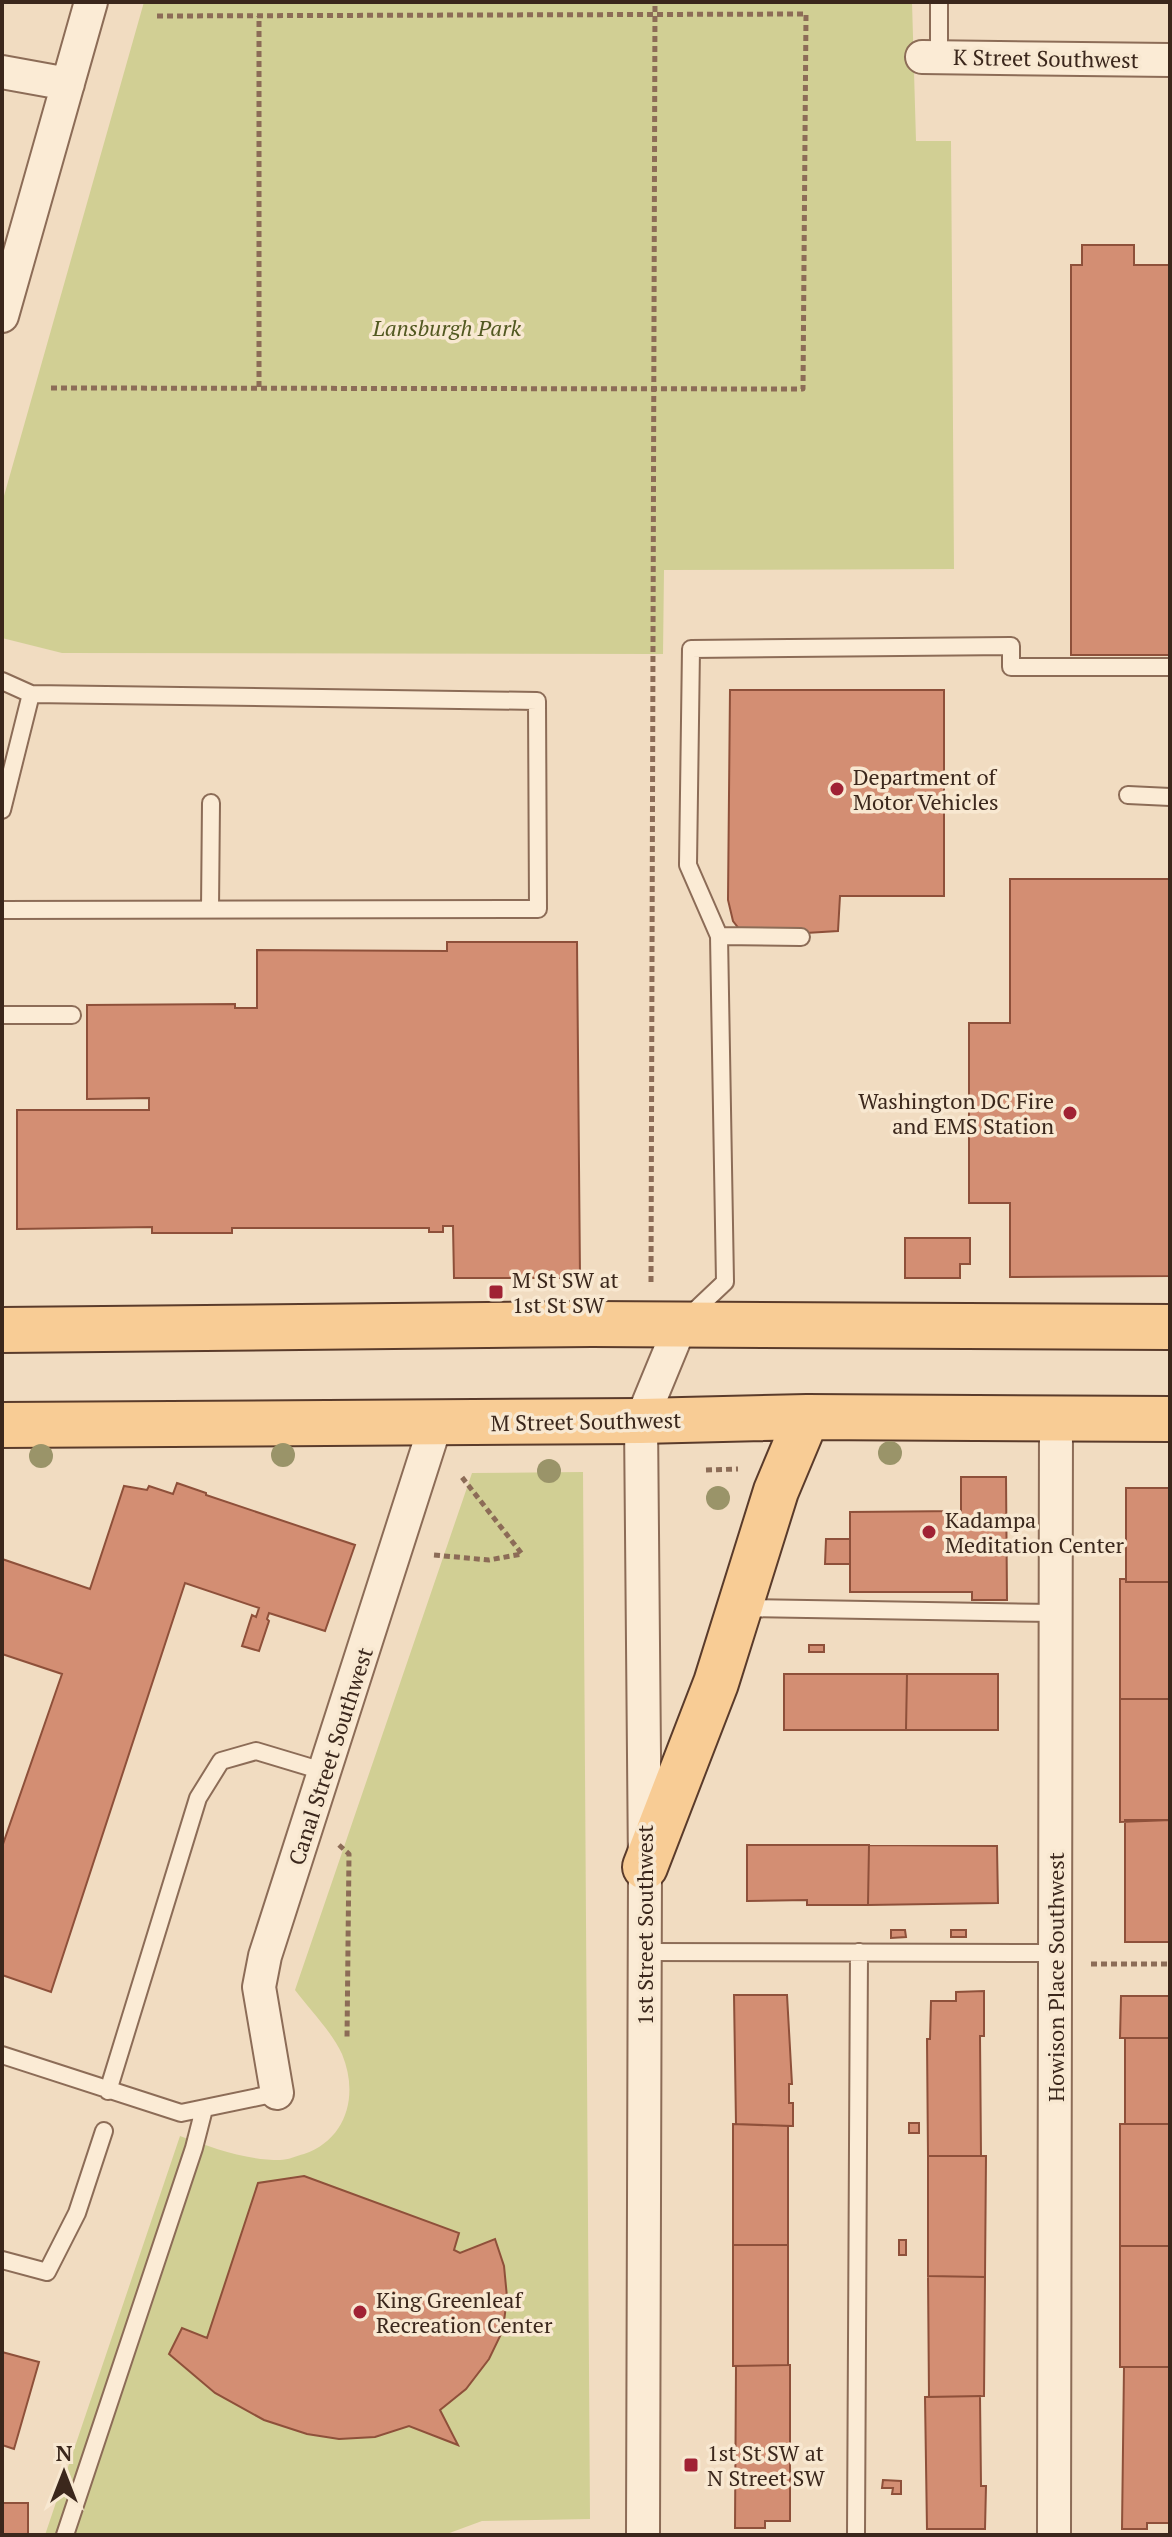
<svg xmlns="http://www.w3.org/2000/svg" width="1172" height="2537" font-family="'PT Serif',serif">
<rect width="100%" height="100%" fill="#f1dcc1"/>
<path fill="#d1cf94" d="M144,2H912L916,141H951L954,569L664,570L663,654L62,653L2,638V503Z
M583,1472L590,2519L482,2521L444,2535H45L180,2136C213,2148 245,2160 280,2160C288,2160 296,2156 304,2154C347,2139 359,2095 342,2054C332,2032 310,2010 295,1990L472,1473Z"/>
<path fill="#d38e73" stroke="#8e503a" stroke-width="2" d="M1082,245H1134V265H1170V655H1071V265H1082Z
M730,690H944V896H840L838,931L789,934L740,930L733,921L728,900Z
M1010,879H1170V1276L1010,1277V1203H969V1023H1010Z
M447,942H577L580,1278H454L453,1226H443V1232H429V1228H232V1233H152V1227L17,1229V1110H149V1098L87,1099V1005L235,1004V1008H257V950L447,951Z
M905,1238H970V1264H960V1278H905Z
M961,1477H1006L1007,1600H972V1592H850V1512L961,1511Z
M177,1483L206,1493V1495L355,1545L325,1631L269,1613L267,1619L269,1621L259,1651L242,1646L252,1615L256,1617L259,1608L185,1583L51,1992L2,1975V1847L62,1674L2,1654V1559L90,1589L124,1486L147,1490L149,1486L173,1494Z
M1126,1488H1170V1582H1126Z
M826,1539H850V1564H825Z
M1120,1579H1126V1582H1170V1699H1120Z
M809,1645H824V1652H809Z
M784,1674H907L906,1730H784Z
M907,1674H998V1730H906Z
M1120,1699H1170V1820L1120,1822Z
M1125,1820H1170V1942H1125Z
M747,1845H869L868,1905H807V1900L747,1901Z
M869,1845L997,1846L998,1903L868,1905Z
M891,1930H905L906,1937L891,1938Z
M951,1930H966V1937H951Z
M984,1991V2036H980L981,2156H928L927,2039H930L931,2001H956V1992Z
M734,1995H787L792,2084H789V2103H793V2126L736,2124Z
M1121,1996H1170V2038H1120Z
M1125,2038H1170V2124H1125Z
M909,2123H919V2133H909Z
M733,2124L788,2126V2245H733Z
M1120,2124H1170V2246H1120Z
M928,2156H986L985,2277L928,2276Z
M304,2176L459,2233L454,2250L460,2253L495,2239L504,2266L507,2297L503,2330L489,2359L466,2389L440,2410L458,2445L409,2426L375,2437L339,2439L307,2434L264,2420L215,2393L169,2354L182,2328L207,2338L258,2183Z
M899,2240H906V2255H899Z
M733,2245H788V2365L733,2366Z
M1120,2246H1170V2367H1120Z
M928,2276L985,2277L984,2396L929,2397Z
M2,2352L39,2362L14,2449L2,2445Z
M788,2365H790V2521H765V2528H735L736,2366Z
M1124,2367H1170V2523H1147V2529H1122Z
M980,2396L981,2486H986L985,2529H927L925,2397Z
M883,2480L901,2481V2494H892L893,2488H882Z
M2,2503H28V2535H2Z"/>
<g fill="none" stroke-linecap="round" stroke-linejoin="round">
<defs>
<path id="lane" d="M939,57V2
M2,681L31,694
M1128,795L1170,797
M2,810L31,694L537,701L538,909L2,910
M210,909L211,803
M719,936L688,865L691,649L1011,646V667H1170
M2,1015H72
M688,1317L725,1282L719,936L801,937
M740,1608L1055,1613
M645,1952L1055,1953
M2,2055L181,2113L277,2093
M108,2091L198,1798L221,1761L256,1751L326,1772
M2,2260L47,2272L77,2213L104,2131
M65,2535L194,2148L204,2109
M856,2535L859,1952"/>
<path id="street" d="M922,57L1170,60
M2,72L68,84
M2,316L91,2
M277,2093L259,1987L265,1956L436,1423
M643,2535L645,1867L641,1421L681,1324
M1054,2535L1056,1419"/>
<path id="primary" d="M2,1330L592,1324L1170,1327
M2,1425L641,1421L807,1417L1170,1419
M645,1867L716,1683L776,1491L807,1417"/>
</defs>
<use href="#lane" stroke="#8c6c57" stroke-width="20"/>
<use href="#street" stroke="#8c6c57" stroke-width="36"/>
<use href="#primary" stroke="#5a3b2b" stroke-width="48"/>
<path stroke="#8c6c57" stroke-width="5" stroke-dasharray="6 4" stroke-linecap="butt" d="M259,387V16
M51,388L803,389L806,14L157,16
M651,1282L655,2
M706,1470L738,1469
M434,1555L489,1560L522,1554L461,1476
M339,1845L349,1854L347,2039
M1091,1964H1170"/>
<use href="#lane" stroke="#fbebd5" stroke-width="16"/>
<use href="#street" stroke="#fbebd5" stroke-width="32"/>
<use href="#primary" stroke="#f8cc95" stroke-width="44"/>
</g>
<g fill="#9a9469">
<circle cx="890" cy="1453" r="12"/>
<circle cx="283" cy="1455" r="12"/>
<circle cx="41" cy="1456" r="12"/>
<circle cx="549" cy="1471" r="12"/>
<circle cx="718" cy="1498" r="12"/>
</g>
<g fill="#a02234" stroke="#f8e8d1" stroke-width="3">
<circle cx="837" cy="789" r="8"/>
<circle cx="1070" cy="1113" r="8"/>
<rect x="488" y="1284" width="16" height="16" rx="4"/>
<circle cx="929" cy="1532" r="8"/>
<circle cx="360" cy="2312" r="8"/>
<rect x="683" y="2457" width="16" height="16" rx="4"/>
</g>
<g text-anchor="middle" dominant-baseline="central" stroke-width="7" stroke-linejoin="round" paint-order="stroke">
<g font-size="22" fill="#3b271c" stroke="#f8e8d1">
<text transform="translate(1046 58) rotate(1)">K Street Southwest</text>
<text transform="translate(586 1421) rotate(-1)">M Street Southwest</text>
<text transform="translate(330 1756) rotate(-72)">Canal Street Southwest</text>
<text transform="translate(644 1925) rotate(-90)">1st Street Southwest</text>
<text transform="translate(1055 1977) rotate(-90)">Howison Place Southwest</text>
</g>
<g font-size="22" font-style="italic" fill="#525921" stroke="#f8e8d1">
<text x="447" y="327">Lansburgh Park</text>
</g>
<g font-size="22" fill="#3b271c" stroke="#f8e8d1" text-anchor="start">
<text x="853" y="776">Department of<tspan x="853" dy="25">Motor Vehicles</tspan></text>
<text x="1054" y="1100" text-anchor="end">Washington DC Fire<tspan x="1054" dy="25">and EMS Station</tspan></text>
<text x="512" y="1279">M St SW at<tspan x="512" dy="25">1st St SW</tspan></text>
<text x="945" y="1519">Kadampa<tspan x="945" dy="25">Meditation Center</tspan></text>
<text x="376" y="2299">King Greenleaf<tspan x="376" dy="25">Recreation Center</tspan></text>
<text x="707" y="2452">1st St SW at<tspan x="707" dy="25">N Street SW</tspan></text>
</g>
</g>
<rect width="1172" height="2537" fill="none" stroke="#3b271c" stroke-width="8"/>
<g transform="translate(64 2473)" stroke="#f8e8d1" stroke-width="6" paint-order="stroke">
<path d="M0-6L14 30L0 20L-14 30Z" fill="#3b271c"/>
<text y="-12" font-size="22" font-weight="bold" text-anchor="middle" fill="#3b271c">N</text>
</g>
</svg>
